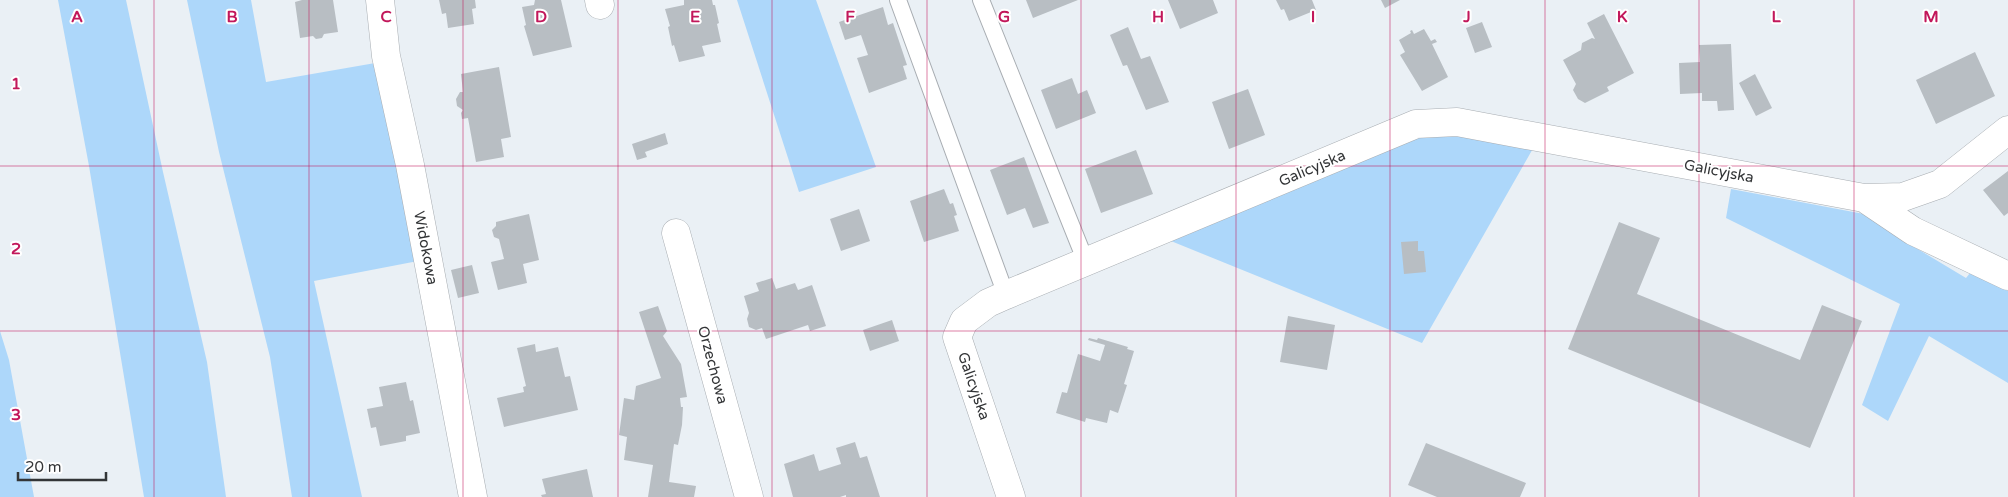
<svg xmlns="http://www.w3.org/2000/svg" width="2008" height="497" font-family="'Varela Round',sans-serif">
<rect width="100%" height="100%" fill="#eaf0f5"/>
<path fill="#add7fa" d="M58,0H126L163,172L207,362L226,497H144L89,166Z
M187,0H251L266,82L381,62L418,261L314,281L362,497H292L270,357L219,152Z
M737,0H816L876,167L799,192Z
M1457,130L1535,145L1422,343L1166,239L1419,132Z
M1731,189L1864,214L1891,233L1966,278L1970,273L2008,291V383L1929,336L1888,421L1862,405L1900,304L1726,218Z
M0,331L9,360L34,497H0Z"/>
<path fill="#b8bec3" d="M302,0H333L338,32L324,34L322,38L316,39L313,36L300,38L295,2Z
M439,0H475L476,8L472,9L474,24L448,28L446,13L442,14Z
M535,0H561L572,47L533,56L524,26L526,25L522,7L534,5Z
M684,0H712L713,5H715L719,23L717,24L721,42L702,46L705,56L679,62L674,45L672,46L668,27L670,26L665,9L684,5Z
M1026,0H1078L1033,18Z
M1168,0H1213L1218,13L1180,29Z
M1276,0H1312L1316,10L1289,21L1284,9L1281,10Z
M1381,0H1400L1385,8Z
M883,7L888,25L893,23L907,65L903,66L907,79L869,93L857,58L868,55L861,35L845,40L839,22Z
M1604,14L1634,73L1607,87L1609,91L1585,103L1578,99L1573,90L1576,84L1563,60L1581,50L1582,43L1592,38L1595,39L1587,23Z
M1482,22L1492,47L1475,53L1466,28Z
M1128,27L1141,59L1150,56L1169,102L1146,110L1127,65L1123,66L1110,35Z
M1424,29L1431,41L1435,39L1437,42L1432,44L1448,77L1422,91L1400,55L1405,52L1399,40L1411,33L1410,31L1412,30L1414,34Z
M1731,44L1734,110L1718,111L1717,101H1702V93L1680,94L1679,63L1700,62L1699,45Z
M1975,52L1995,96L1936,124L1916,80Z
M499,67L511,137L501,139L504,157L476,162L468,118L462,119L461,113L463,110L457,106L456,99L460,92H463L461,74Z
M1755,74L1772,108L1756,116L1739,83Z
M1072,78L1078,94L1087,90L1096,113L1056,129L1041,90Z
M1248,89L1265,135L1229,149L1212,102Z
M665,133L668,144L645,152L647,157L637,160L632,144Z
M1136,150L1153,194L1101,213L1085,169Z
M1024,157L1049,223L1033,228L1025,208L1007,215L990,170Z
M2008,171V213L2004,216L1983,190Z
M944,189L950,204L953,203L957,215L954,216L959,231L924,242L910,201Z
M859,209L870,241L841,251L830,219Z
M529,214L539,260L523,264L527,283L498,290L491,262L504,259L499,239L494,237L492,230L496,226V222Z
M1619,222L1660,238L1637,294L1800,360L1822,305L1862,321L1810,448L1568,349Z
M1418,241V251H1424L1426,272L1404,274L1401,242Z
M472,265L479,293L458,298L451,270Z
M772,278L776,289L795,283L798,290L812,285L826,326L810,331L808,325L766,339L762,328L756,330L749,327L747,319L749,313L744,296L759,291L756,283Z
M658,306L667,331L663,336L681,364L687,397L680,398L681,407H683L682,425L678,445L674,444L669,482L696,486L694,497H648L653,465L624,460L627,437L619,435L624,398L634,400L636,386L661,378L639,312Z
M1288,316L1335,325L1327,370L1280,362Z
M892,320L899,341L870,351L863,330Z
M1089,338L1097,340L1098,338L1128,347L1127,349L1134,351L1124,384L1127,385L1118,413L1110,410L1107,423L1086,418L1085,422L1056,413L1062,392L1067,393L1078,354L1100,361L1105,345L1088,340Z
M535,344L536,352L558,347L565,377L570,376L578,410L504,427L497,398L524,392L523,387L526,386L517,348Z
M406,382L410,401L413,400L420,433L406,436V441L380,446L376,427L371,428L367,409L383,406L379,387Z
M855,442L860,458L867,456L880,497H846V495L840,497H793L784,464L814,454L819,471L841,464L836,448Z
M1426,443L1526,483L1520,497H1437L1408,485Z
M587,469L593,497H542L541,495L546,494L542,479Z"/>
<g fill="none" stroke-linecap="round" stroke-linejoin="round">
<defs>
<path id="service" d="M898,0L1006,295
M981,0L1086,262"/>
<path id="minor" d="M380,0L386,56L410,165L473,497
M599,0L600,5
M1864,198L1913,231L2008,276
M676,233L749,497
M1011,497L957,337L964,321L988,303L1006,295L1416,124L1457,122L1864,198L1903,197L1940,184L2008,130"/>
</defs>
<use href="#service" stroke="#a8adb2" stroke-width="18"/>
<use href="#minor" stroke="#a8adb2" stroke-width="29"/>
<use href="#service" stroke="#fff" stroke-width="16"/>
<use href="#minor" stroke="#fff" stroke-width="28"/>
</g>
<path fill="none" stroke="#c2185b" stroke-width="1" stroke-opacity="0.55" d="M154,0V497M309,0V497M463,0V497M618,0V497M772,0V497M927,0V497M1081,0V497M1236,0V497M1390,0V497M1545,0V497M1699,0V497M1854,0V497M0,166H2008M0,331H2008"/>
<g text-anchor="middle" dominant-baseline="central" stroke-width="4" stroke-linejoin="round" paint-order="stroke">
<g font-size="15" fill="#333537" stroke="#fff">
<text transform="translate(1312 168) rotate(-23)">Galicyjska</text>
<text transform="translate(1719 171) rotate(11)">Galicyjska</text>
<text transform="translate(426 248) rotate(79)">Widokowa</text>
<text transform="translate(713 365) rotate(75)">Orzechowa</text>
<text transform="translate(974 386) rotate(71)">Galicyjska</text>
</g>
</g>
<g font-size="16" text-anchor="middle" font-weight="bold" fill="#c2185b" stroke="#fff" stroke-width="4" stroke-linejoin="round" paint-order="stroke">
<text x="77" y="22">A</text>
<text x="232" y="22">B</text>
<text x="386" y="22">C</text>
<text x="541" y="22">D</text>
<text x="695" y="22">E</text>
<text x="850" y="22">F</text>
<text x="1004" y="22">G</text>
<text x="1158" y="22">H</text>
<text x="1313" y="22">I</text>
<text x="1467" y="22">J</text>
<text x="1622" y="22">K</text>
<text x="1776" y="22">L</text>
<text x="1931" y="22">M</text>
<text x="16" y="89">1</text>
<text x="16" y="254">2</text>
<text x="16" y="420">3</text>
</g>
<path d="M18 472v8h88v-8" fill="none" stroke="#333537" stroke-width="2.5"/>
<text x="25" y="472" font-size="15" fill="#333537" stroke="#ffffff" stroke-width="4" paint-order="stroke">20 m</text>
</svg>
